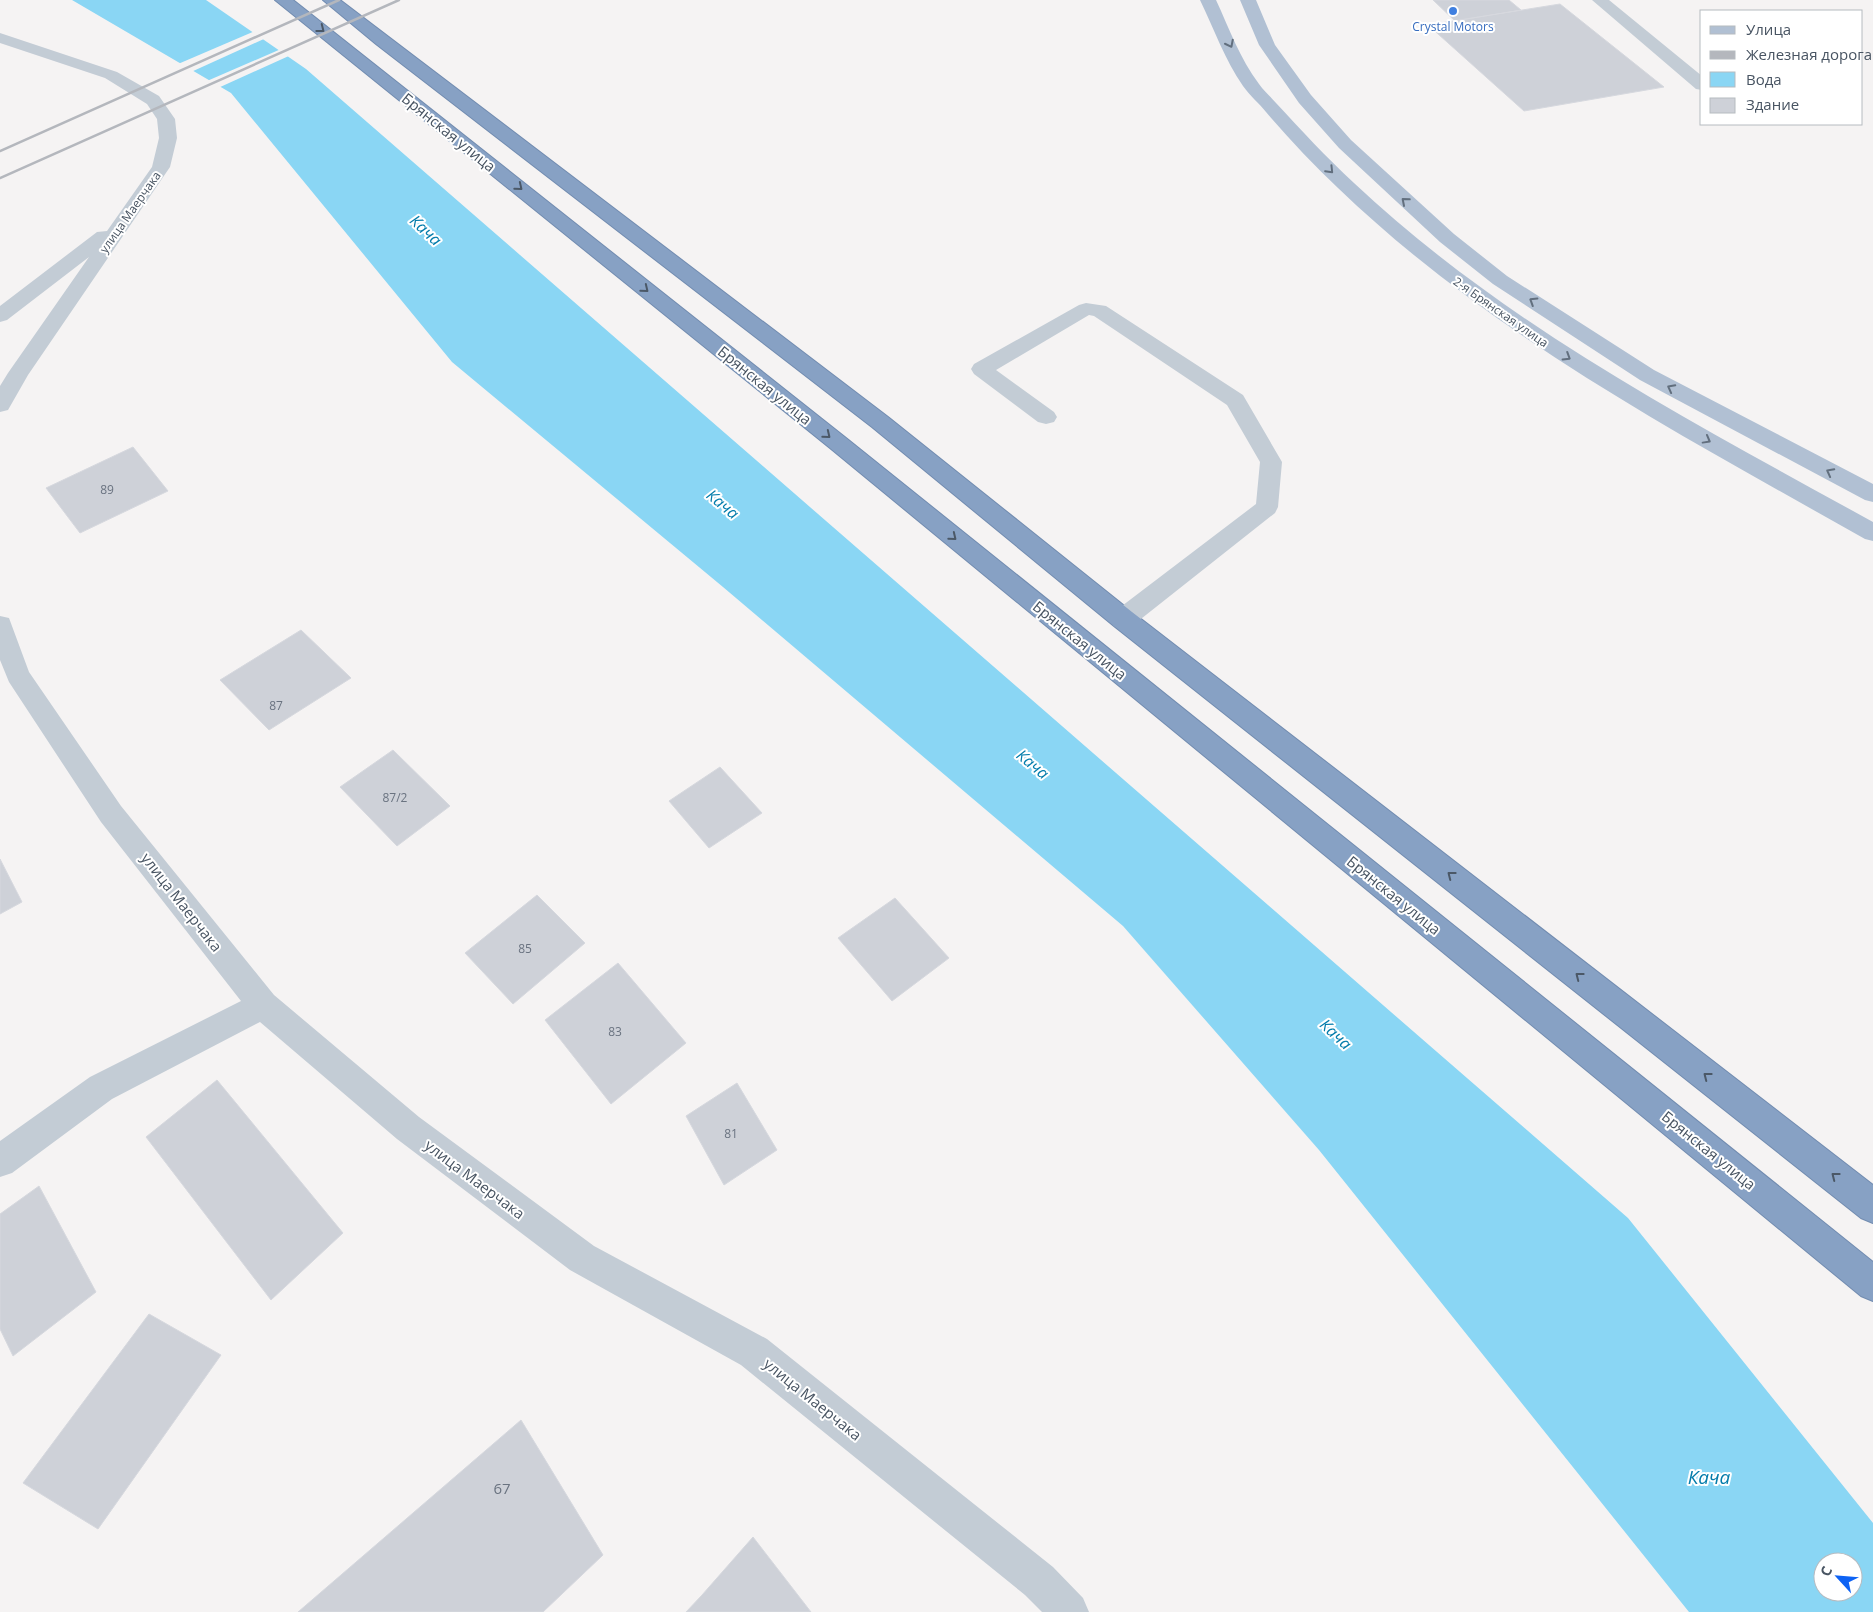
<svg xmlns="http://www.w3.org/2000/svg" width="1873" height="1612" font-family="'Open Sans',sans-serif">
<rect width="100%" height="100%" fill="#f5f3f3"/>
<path fill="#8ad6f4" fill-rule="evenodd" d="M72,0H206L306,69L1628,1218L1873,1523V1612H1689L1319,1150L1123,926L723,587L452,362L231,93ZM1823,1562H1853V1592H1823Z"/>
<path fill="#f5f3f3" d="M255,31L266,38L191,72L178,64Z
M281,49L291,55L218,88L207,81Z"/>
<path fill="#ced1d8" stroke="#d6d8de" d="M1433,0H1509L1521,10L1455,21Z
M1560,4L1664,87L1524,111L1428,25Z
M133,447L168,491L80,533L46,488Z
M301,630L351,678L269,730L220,680Z
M393,750L450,806L397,846L340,787Z
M720,767L762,813L709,848L669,801Z
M0,859L22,902L0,914Z
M537,895L585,943L513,1004L465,953Z
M895,898L949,958L892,1001L838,938Z
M618,963L686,1043L611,1104L545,1020Z
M217,1080L343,1233L271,1300L146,1137Z
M737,1083L777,1150L724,1185L686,1116Z
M39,1186L96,1292L13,1356L0,1329V1214Z
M149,1314L221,1355L98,1529L23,1483Z
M521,1420L603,1555L543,1612H298Z
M753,1537L811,1612H686L702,1595Z"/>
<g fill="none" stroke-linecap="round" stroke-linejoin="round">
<defs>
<path id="highway" d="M275,0H293L846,438L1873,1262V1301L1861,1296L830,448Z
M323,0H340L888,417L1132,612L1873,1185V1223L1861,1218L1114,626L872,427L376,44Z"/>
</defs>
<use href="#highway" stroke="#728cb0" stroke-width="2"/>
<path fill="#c3ccd5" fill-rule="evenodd" d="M1592,0H1609L1702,76V90L1696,89Z
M0,33L117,72L159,96L175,119L177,138L170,167L28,375L8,410L0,412V386L8,373L89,257L7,320L0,322V306L97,232L107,231L152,167L159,138L157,119L147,104L105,78L0,43Z
M1086,303L1106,306L1243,395L1282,462L1278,507L1275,513L1132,626L1123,628L1114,626L1111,619L1114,612L1256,504L1260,462L1227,405L1094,316L1089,315L996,370L1054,412L1057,417L1054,422L1046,424L1038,422L974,374L971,369L974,364L1079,305Z
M0,616L9,618L29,672L121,806L274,995L419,1117L594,1246L767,1339L1053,1567L1083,1598L1089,1612H1042L1025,1595L741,1365L570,1270L397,1139L260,1022L112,1099L12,1173L0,1177V1141L90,1077L241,1001L101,822L9,682L0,660Z"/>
<path fill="#b1c0d3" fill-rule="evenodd" d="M1200,0H1216C1229,28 1240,59 1259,84C1264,91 1270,96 1276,103C1301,130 1326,157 1354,183C1506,326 1692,422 1873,522V541L1865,539C1681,435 1492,336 1338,188C1313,164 1289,139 1266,112C1259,103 1250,96 1243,86C1225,60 1214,29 1200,0Z
M1240,0H1256L1275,45L1311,95L1351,140L1454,234L1507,276L1654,370L1873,484V502L1865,500L1640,380L1493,284L1440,242L1339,148L1299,103L1259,45Z"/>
<use href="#highway" fill="#87a1c4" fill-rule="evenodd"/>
<path stroke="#b4b7bd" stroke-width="2.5" d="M0,151L339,0
M0,178L399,0"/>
</g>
<defs><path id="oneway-chevron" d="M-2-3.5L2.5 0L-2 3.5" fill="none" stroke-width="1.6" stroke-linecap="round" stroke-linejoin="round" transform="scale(1.25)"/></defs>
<g stroke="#4b5867">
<use href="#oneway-chevron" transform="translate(321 29) rotate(38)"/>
<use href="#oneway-chevron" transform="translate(519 187) rotate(39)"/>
<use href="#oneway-chevron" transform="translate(645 289) rotate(39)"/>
<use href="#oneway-chevron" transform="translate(827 435) rotate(39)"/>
<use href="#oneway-chevron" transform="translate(953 537) rotate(39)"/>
<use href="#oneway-chevron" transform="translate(1451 875) rotate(-142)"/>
<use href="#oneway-chevron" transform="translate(1579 976) rotate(-142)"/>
<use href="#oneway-chevron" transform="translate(1707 1076) rotate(-142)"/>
<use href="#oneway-chevron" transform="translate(1835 1176) rotate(-142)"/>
</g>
<g stroke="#626f7e">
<use href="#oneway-chevron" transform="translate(1230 44) rotate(63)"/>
<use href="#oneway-chevron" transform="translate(1330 170) rotate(46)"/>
<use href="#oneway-chevron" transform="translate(1405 201) rotate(-139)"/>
<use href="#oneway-chevron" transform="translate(1533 301) rotate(-148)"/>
<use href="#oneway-chevron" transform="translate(1567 357) rotate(32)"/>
<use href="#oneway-chevron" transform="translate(1671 388) rotate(-152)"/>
<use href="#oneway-chevron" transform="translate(1707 440) rotate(29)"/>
<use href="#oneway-chevron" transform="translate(1830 472) rotate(-152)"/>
</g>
<circle fill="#3f7fe0" stroke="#fff" stroke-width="2" cx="1453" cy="11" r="5"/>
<g text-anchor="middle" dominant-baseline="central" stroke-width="4" stroke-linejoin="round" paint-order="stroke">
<g font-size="12" fill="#366cbe" stroke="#fff">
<text x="1453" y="26">Crystal Motors</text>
</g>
<g font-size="12" fill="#485462" stroke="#fff">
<text transform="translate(130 212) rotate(-55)">улица Маерчака</text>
<text transform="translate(1501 312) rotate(35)">2-я Брянская улица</text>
</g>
<g font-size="12" fill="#6a7380">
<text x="107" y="489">89</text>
<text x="276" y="705">87</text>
<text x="395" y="797">87/2</text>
<text x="525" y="948">85</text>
<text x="615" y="1031">83</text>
<text x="731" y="1133">81</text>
</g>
<g font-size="15" fill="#485462" stroke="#fff">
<text transform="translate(449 132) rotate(39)">Брянская улица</text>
<text transform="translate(765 385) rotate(39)">Брянская улица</text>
<text transform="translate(1080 640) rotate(39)">Брянская улица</text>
<text transform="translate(1394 895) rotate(39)">Брянская улица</text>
<text transform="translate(182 902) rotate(52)">улица Маерчака</text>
<text transform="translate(1709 1150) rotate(39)">Брянская улица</text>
<text transform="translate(475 1179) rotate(37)">улица Маерчака</text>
<text transform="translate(813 1399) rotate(39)">улица Маерчака</text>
</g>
<g font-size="15" fill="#6a7380">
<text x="502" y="1488">67</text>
</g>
<g font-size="16" font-style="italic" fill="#037cab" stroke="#fff">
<text transform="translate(426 230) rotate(43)">Кача</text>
<text transform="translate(723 504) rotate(40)">Кача</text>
<text transform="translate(1033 764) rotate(40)">Кача</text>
<text transform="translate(1336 1034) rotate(43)">Кача</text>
</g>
<g font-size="19" font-style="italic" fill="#037cab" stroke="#fff">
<text x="1709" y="1477">Кача</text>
</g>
</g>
<rect x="1700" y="10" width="162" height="115" fill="#ffffff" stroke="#b6bbc0"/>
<rect x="1710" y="26" width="25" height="8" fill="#b1c0d3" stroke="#b6bbc0"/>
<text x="1746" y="35" font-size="15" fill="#485462">Улица</text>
<rect x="1710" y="51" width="25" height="8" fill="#b4b7bd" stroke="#b6bbc0"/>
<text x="1746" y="60" font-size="15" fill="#485462">Железная дорога</text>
<rect x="1710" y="72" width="25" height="15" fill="#8ad6f4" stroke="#b6bbc0"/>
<text x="1746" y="85" font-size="15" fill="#485462">Вода</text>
<rect x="1710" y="98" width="25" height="15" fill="#ced1d8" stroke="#b6bbc0"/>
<text x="1746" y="110" font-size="15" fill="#485462">Здание</text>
<g transform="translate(1838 1577) rotate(296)"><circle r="24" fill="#ffffff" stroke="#b6bbc0"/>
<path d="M0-4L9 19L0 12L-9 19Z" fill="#0d62f4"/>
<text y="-8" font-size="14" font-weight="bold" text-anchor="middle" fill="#485462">С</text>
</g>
</svg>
